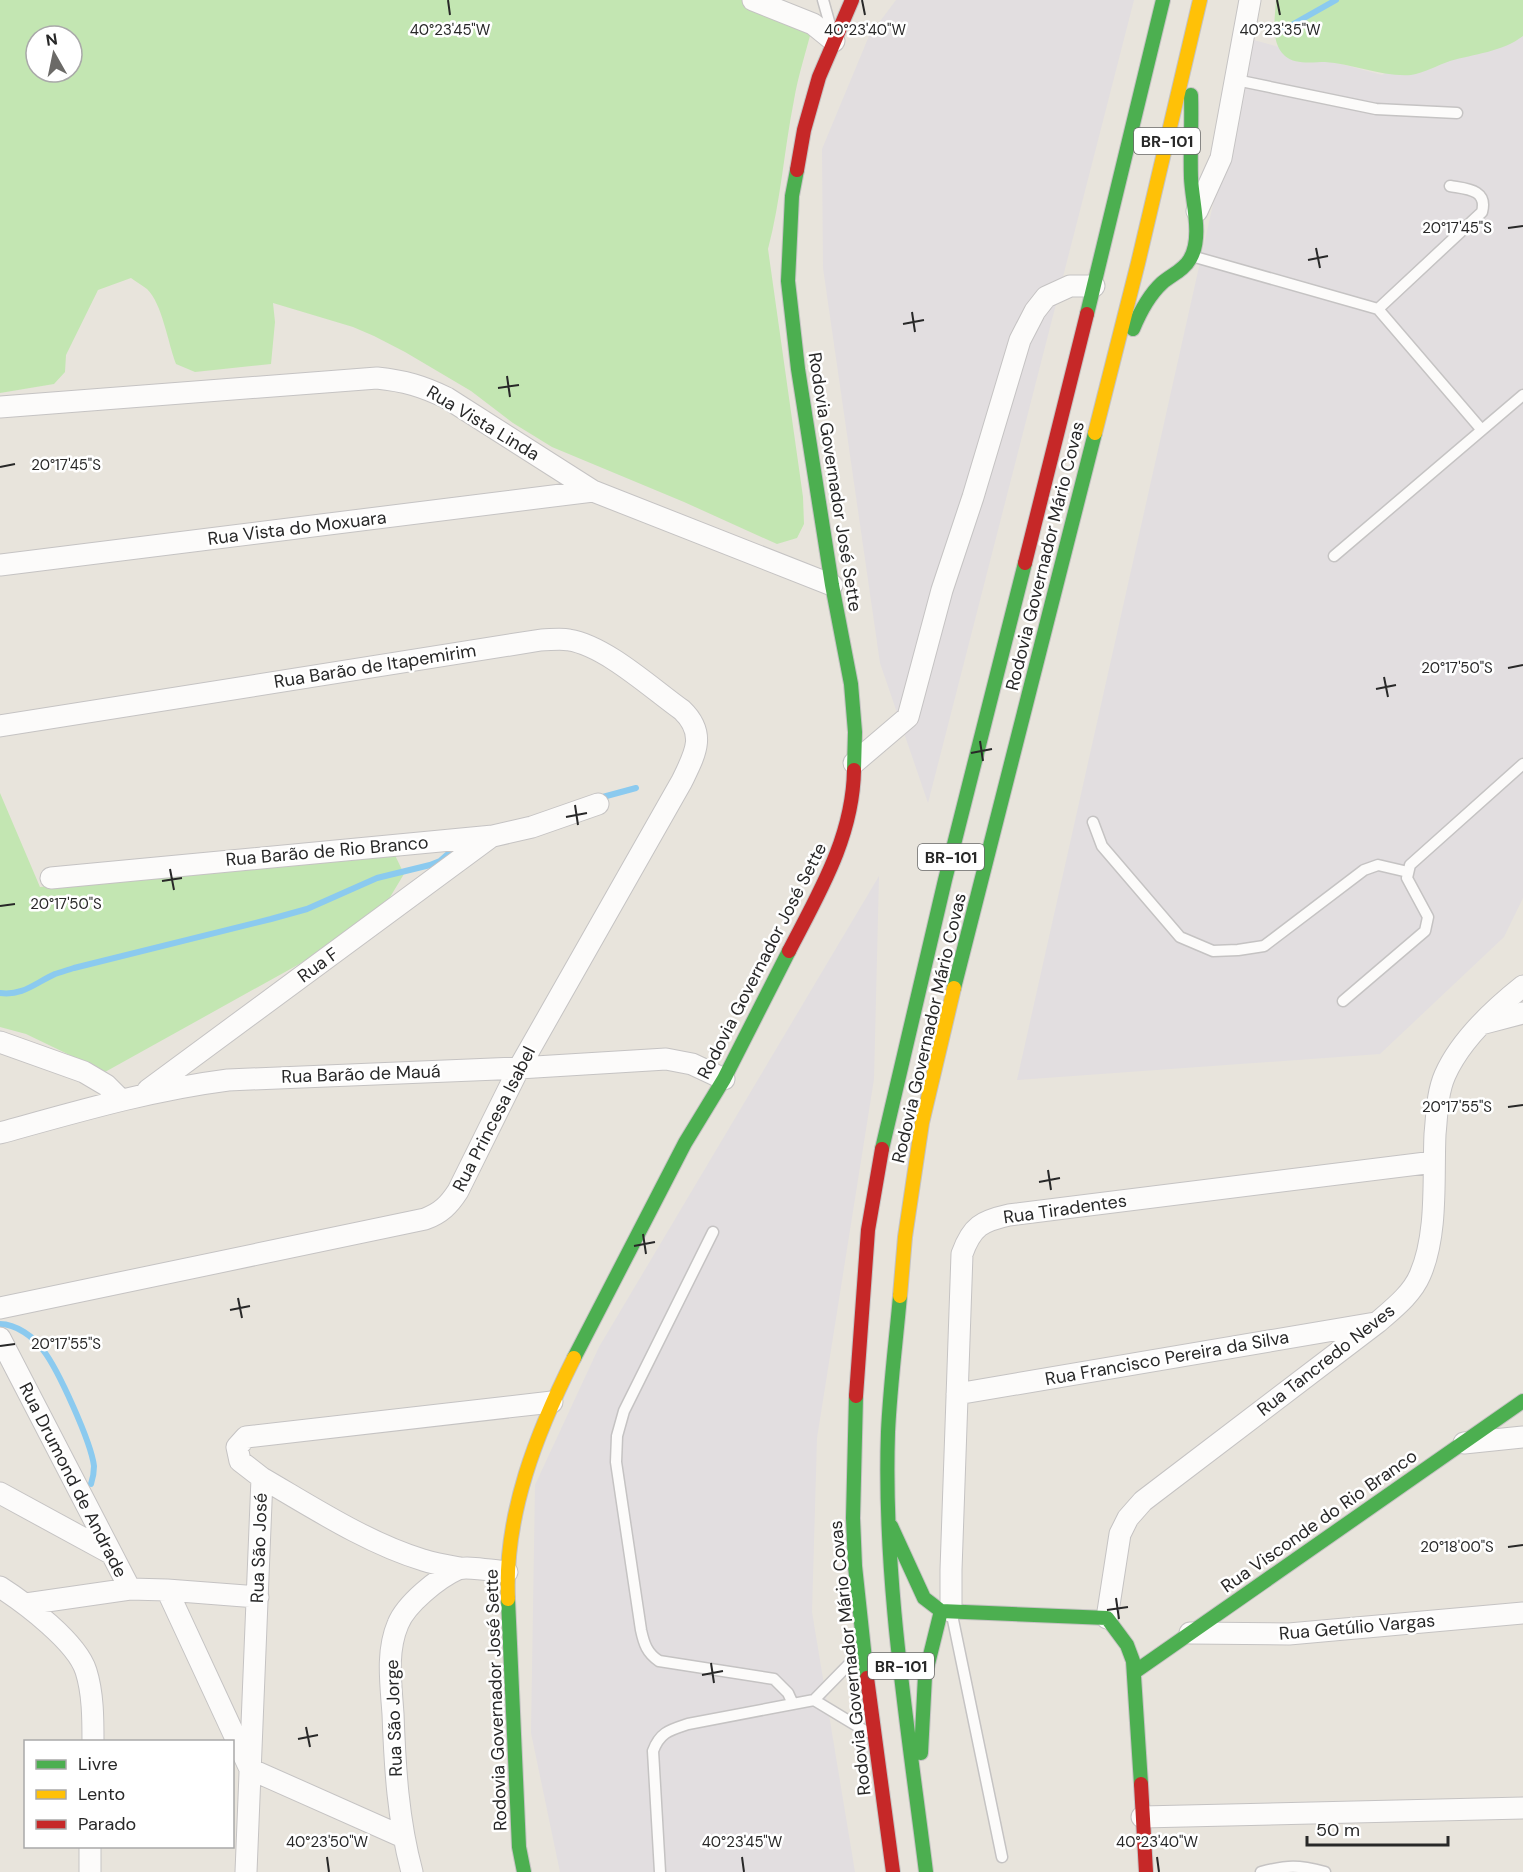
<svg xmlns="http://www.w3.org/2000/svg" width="1523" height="1872" font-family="'DM Sans',sans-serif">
<rect width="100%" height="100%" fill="#e8e4dc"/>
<path fill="#e2dee0" d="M896,0H1134L928,803L880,663L823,268L822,149L869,36Z
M1523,4V898L1504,937L1380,1054L1017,1080L1250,39L1382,75Z
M879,876L874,1079L817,1438L812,1612L855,1872H560L531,1733L535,1485L599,1347Z"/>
<path fill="#c3e6b2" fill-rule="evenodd" d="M0,0H747L812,28C806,52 798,76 794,100C784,150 781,200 768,249L803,497L804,524L797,538L777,544L684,502L552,447L513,423L471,391L405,352L374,336L353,327L273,303L275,322L271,364L195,372L176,364C168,343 162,303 147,289C142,285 136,282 131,278L98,290L66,355L65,372L54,384L0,393ZM36,36H72V72H36Z
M1276,0H1523V36C1502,52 1474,54 1450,61C1438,65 1424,73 1411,75C1383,77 1353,64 1325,62C1313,62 1295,65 1285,56C1270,43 1275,18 1276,0Z
M0,793L40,887L393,851L404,874L375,922L105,1072L26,1034L0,1027Z"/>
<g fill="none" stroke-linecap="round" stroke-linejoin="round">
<path stroke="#8bcaef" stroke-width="6" d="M1281,31L1336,0
M599,798L636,788
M0,993C23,996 35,983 55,974C61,972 68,970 74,968L271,919L307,909L377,878L430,865L440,861L457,846
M0,1324C16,1324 34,1337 43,1350C58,1369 91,1442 94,1466C94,1472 93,1478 91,1484"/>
<defs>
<path id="lane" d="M823,0L832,32
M1236,80L1376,109L1457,113
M1195,257L1378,309L1481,429
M1378,309L1482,212C1488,189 1466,189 1450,186
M1334,556L1523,395
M1093,822L1102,846L1180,937L1213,951L1238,950L1264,946L1364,870L1378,865L1408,872
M1343,1001L1425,931L1428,917L1407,878L1410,865L1523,764
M713,1232L624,1411L617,1436L616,1462L641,1630C644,1644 647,1653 659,1661L774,1679L788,1693L793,1704
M952,1615L1002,1857
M858,1655L814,1700L867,1732
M660,1872L653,1751C660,1732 670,1730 688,1724L814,1700
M1261,1872C1288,1865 1298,1865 1325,1872"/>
<path id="street" d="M753,0L813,24L834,41
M1197,211L1221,158L1250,0
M0,407L377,378C405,381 422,386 447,398L593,491L832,585
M0,565L593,491
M0,726L541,640C550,640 560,638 569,640C606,646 651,688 682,710C707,734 695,754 682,781L519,1068L458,1191C449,1205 441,1213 425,1219L0,1308
M854,763L908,717L942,590L973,497L1020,340L1035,311L1046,297L1070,286H1094
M51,878L493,836L532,827L598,804
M1481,1024L1523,1013
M0,1042L84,1072L106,1085L121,1100
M148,1090L492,836
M0,1133C76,1112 150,1090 228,1080L519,1068L666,1059L692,1064L724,1079
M0,1338L130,1589
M957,1394L1375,1323
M1464,1443L1523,1437
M262,1478C312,1507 367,1543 423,1560C435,1564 448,1566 460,1568
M0,1493L112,1554
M0,1587C25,1603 77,1642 86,1671C93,1693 93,1719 93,1742
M167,1590L250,1769L403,1837
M26,1604L130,1589L167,1590L258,1597
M951,1611V1570L962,1254C972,1226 982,1221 1009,1215L1434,1162
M1107,1618L1120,1534L1128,1518L1143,1501L1378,1322C1394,1308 1412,1294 1420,1275C1438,1234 1433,1178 1435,1134C1437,1115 1437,1093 1445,1075C1460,1041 1494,1009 1523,986
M1190,1633L1289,1634L1523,1613
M1142,1817L1523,1808
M90,1872V1846
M246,1872L262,1478L240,1461L237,1447L246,1437L552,1402
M412,1872C398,1820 395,1768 393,1714C391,1684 386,1652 398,1624C406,1604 438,1578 458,1569C467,1566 496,1571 507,1572"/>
<path id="fast" d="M797,170L792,196L788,281L798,369L832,585L851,684L855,732L854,770
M1087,314L1163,0
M1133,329C1140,312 1149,295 1162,283C1171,275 1184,270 1190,259C1203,237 1192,202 1191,178C1190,150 1192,123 1191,95
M954,988L1095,433
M882,1149L945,880L1025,563
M900,1296C896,1341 890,1387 888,1432C883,1579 908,1727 926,1872
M574,1358L685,1143L724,1079L789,951
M856,1396L853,1518L855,1566L867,1678
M891,1526L924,1598L941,1611L1107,1618L1127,1645L1133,1661L1141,1784
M508,1599L519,1847L524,1872
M1136,1671L1523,1401
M921,1753L925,1676L941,1611"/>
<path id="slow" d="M1095,433L1138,263L1200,0
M900,1296L905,1237L922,1123L954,988
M508,1599C504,1514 537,1432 574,1358"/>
<path id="jam" d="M797,170L804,130L819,77L852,0
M1025,563L1087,314
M789,951C819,893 853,837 854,770
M856,1396L868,1230L882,1149
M867,1678L893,1872
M1141,1784L1146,1872"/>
</defs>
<use href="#lane" stroke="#c5c3c3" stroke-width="13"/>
<use href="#street" stroke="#c5c3c3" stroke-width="23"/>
<use href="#fast" stroke="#c5c3c3" stroke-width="16"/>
<use href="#slow" stroke="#c5c3c3" stroke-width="16"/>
<use href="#jam" stroke="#c5c3c3" stroke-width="16"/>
<use href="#lane" stroke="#fcfbfa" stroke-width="10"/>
<use href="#street" stroke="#fcfbfa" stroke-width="21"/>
<use href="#fast" stroke="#4caf50" stroke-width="14"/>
<use href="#slow" stroke="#ffc107" stroke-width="14"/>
<use href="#jam" stroke="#c62828" stroke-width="14"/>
</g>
<path fill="none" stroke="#282828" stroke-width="2" d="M448,0L450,15M862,0L865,15M1277,0L1280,15M1508,228L1523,226M1316,248L1320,268M1308,260L1328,256M912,312L915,332M903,324L924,320M507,376L510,397M498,388L519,385M0,467L15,464M1508,668L1523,665M1384,677L1388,697M1376,689L1396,685M980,741L983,761M971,753L992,749M575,805L578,825M566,817L587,813M170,869L174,890M162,881L182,878M0,906L15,904M1508,1107L1523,1105M1048,1170L1051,1190M1039,1182L1060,1178M643,1234L646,1254M634,1246L655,1242M238,1298L242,1318M230,1310L250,1306M0,1346L15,1344M1508,1547L1523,1545M1116,1598L1119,1619M1107,1610L1128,1607M711,1663L714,1683M702,1675L723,1671M306,1727L310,1747M298,1739L318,1735M327,1857L329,1872M742,1857L744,1872M1157,1857L1159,1872"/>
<g text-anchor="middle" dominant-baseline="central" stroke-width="5" stroke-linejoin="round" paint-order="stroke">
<g fill="#fff" stroke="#686868" stroke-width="1.5">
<rect x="1134" y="128" width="66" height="26" rx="4.5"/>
<rect x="918" y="844" width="66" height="26" rx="4.5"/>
<rect x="868" y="1653" width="66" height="26" rx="4.5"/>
</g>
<g font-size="16" font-weight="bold" fill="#282828">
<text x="1167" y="141">BR-101</text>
<text x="951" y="857">BR-101</text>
<text x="901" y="1666">BR-101</text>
</g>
<g font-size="18" fill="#282828" stroke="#fff">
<text transform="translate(483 423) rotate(31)">Rua Vista Linda</text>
<text transform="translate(835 482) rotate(81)">Rodovia Governador José Sette</text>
<text transform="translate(297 528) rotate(-7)">Rua Vista do Moxuara</text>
<text transform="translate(1045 556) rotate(-76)">Rodovia Governador Mário Covas</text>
<text transform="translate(375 666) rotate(-9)">Rua Barão de Itapemirim</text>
<text transform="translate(327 851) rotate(-5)">Rua Barão de Rio Branco</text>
<text transform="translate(762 961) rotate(-63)">Rodovia Governador José Sette</text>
<text transform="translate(318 965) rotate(-36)">Rua F</text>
<text transform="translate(929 1028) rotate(-77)">Rodovia Governador Mário Covas</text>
<text transform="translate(361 1074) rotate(-2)">Rua Barão de Mauá</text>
<text transform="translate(494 1119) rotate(-63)">Rua Princesa Isabel</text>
<text transform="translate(1065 1209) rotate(-8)">Rua Tiradentes</text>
<text transform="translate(1167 1358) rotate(-10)">Rua Francisco Pereira da Silva</text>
<text transform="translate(1326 1360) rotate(-38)">Rua Tancredo Neves</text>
<text transform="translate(73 1480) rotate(63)">Rua Drumond de Andrade</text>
<text transform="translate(1319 1521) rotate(-35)">Rua Visconde do Rio Branco</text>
<text transform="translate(259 1548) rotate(-88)">Rua São José</text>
<text transform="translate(1357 1627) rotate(-5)">Rua Getúlio Vargas</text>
<text transform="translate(850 1658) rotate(-96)">Rodovia Governador Mário Covas</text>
<text transform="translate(496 1700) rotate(-92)">Rodovia Governador José Sette</text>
<text transform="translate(394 1718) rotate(-92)">Rua São Jorge</text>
</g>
</g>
<g font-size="15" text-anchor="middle" fill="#282828" stroke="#fff" stroke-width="5" stroke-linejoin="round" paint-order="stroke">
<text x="450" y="35">40°23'45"W</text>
<text x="865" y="35">40°23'40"W</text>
<text x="1280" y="35">40°23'35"W</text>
<text x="1457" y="233">20°17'45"S</text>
<text x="66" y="470">20°17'45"S</text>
<text x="1457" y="673">20°17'50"S</text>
<text x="66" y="909">20°17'50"S</text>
<text x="1457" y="1112">20°17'55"S</text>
<text x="66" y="1349">20°17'55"S</text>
<text x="1457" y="1552">20°18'00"S</text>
<text x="327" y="1847">40°23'50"W</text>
<text x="742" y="1847">40°23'45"W</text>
<text x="1157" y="1847">40°23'40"W</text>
</g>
<rect x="24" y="1740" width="210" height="108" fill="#ffffff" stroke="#a9a9a9" stroke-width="1.5"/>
<rect x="36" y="1760" width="30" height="9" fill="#4caf50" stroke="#a9a9a9" stroke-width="1.5"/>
<text x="78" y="1770" font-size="18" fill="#282828">Livre</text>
<rect x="36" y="1790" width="30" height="9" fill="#ffc107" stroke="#a9a9a9" stroke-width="1.5"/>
<text x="78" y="1800" font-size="18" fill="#282828">Lento</text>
<rect x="36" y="1820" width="30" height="9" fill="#c62828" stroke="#a9a9a9" stroke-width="1.5"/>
<text x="78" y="1830" font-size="18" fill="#282828">Parado</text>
<g transform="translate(54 54) rotate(351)"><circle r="28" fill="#ffffff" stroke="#a9a9a9" stroke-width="1.5"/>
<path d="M0-4.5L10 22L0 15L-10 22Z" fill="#6b6a67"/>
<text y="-9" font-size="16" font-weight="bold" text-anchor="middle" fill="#282828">N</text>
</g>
<path d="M1307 1836v9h141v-9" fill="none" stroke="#282828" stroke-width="3"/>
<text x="1316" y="1836" font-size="18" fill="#282828" stroke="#ffffff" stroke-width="4.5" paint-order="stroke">50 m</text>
</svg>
